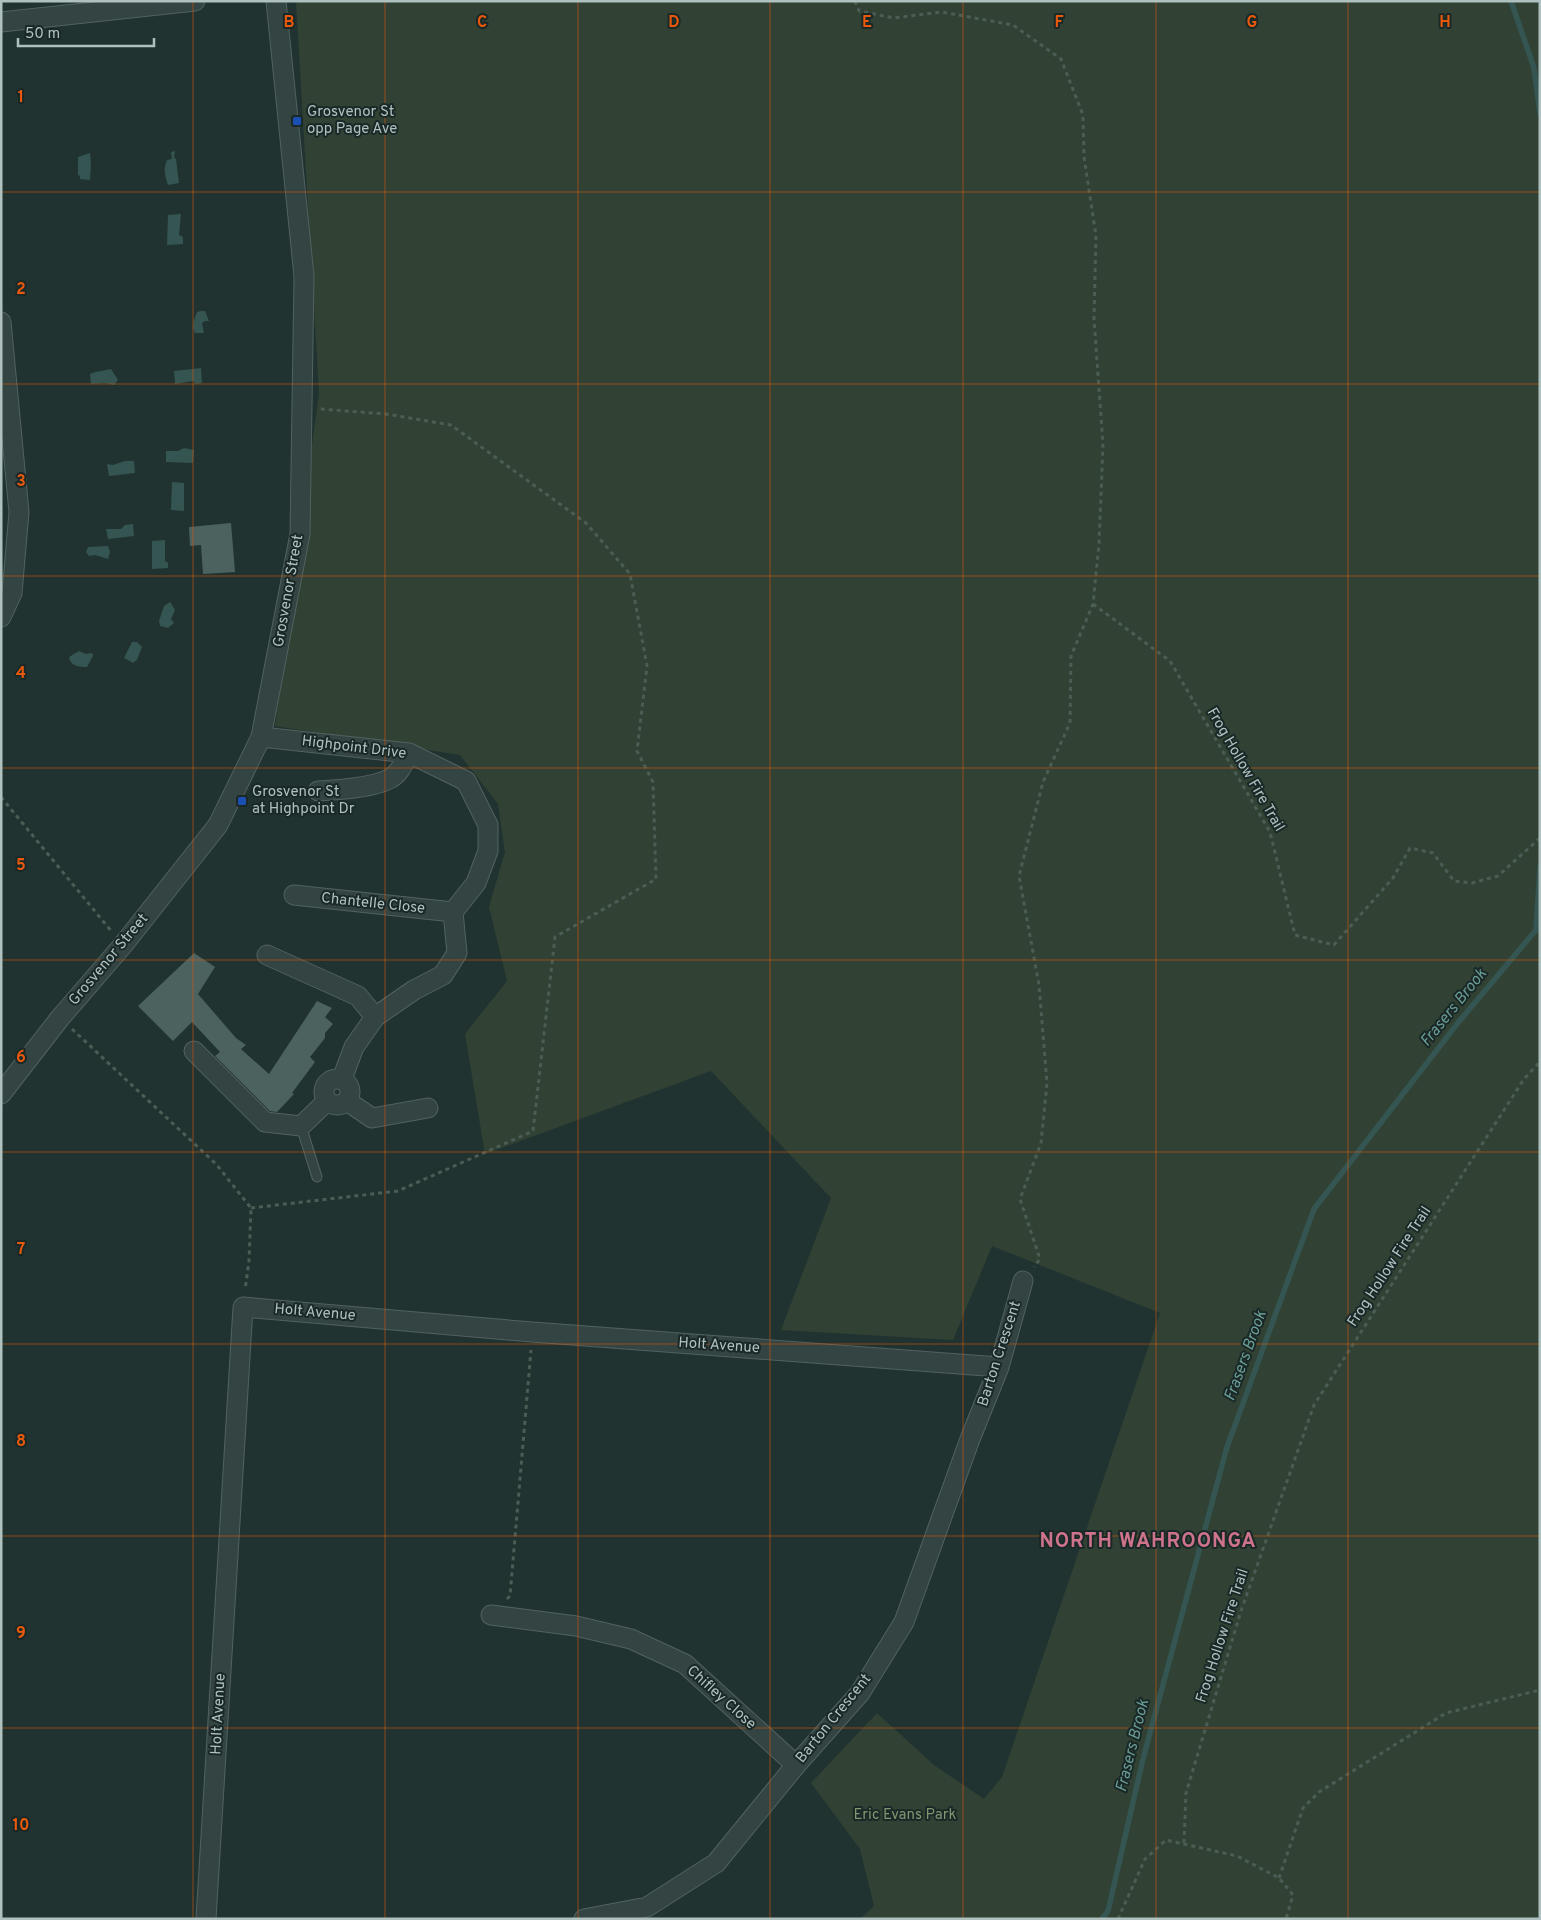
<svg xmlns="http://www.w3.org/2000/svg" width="1541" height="1920" font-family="Overpass,sans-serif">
<rect width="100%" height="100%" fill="#213331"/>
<path fill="#314234" d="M296,1H1540V1919H860L874,1906L860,1849L811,1783L877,1713L934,1765L984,1799L1002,1777L1160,1313L992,1246L953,1340L781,1330L831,1198L711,1071L485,1154L465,1034L507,981L489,907L505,852L498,804L460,755L275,726L319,393Z"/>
<path fill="#345551" d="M175,151L174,158L176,159L179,183L168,185C165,176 163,169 167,160L172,159L171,152Z
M90,153L91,165L90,180L80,179V175L78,176V157Z
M181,214L179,235L183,237V244L167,245L168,215Z
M201,311H205L209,321H205L202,323L204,333H195C191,325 194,320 197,312Z
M201,368L202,383L196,384L193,381L175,384L174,371Z
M111,369L118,380L114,385L105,383L91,384L90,374C94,372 106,370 111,369Z
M184,448L194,450L193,463L166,462V451H178Z
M125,461H134L135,473L109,476L107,464L113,465Z
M172,482L184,483V511L171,510Z
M133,524L134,536L108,539L106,529H121L125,525Z
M165,540V561L168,563V568L152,569V541Z
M108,546L110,552L108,559L95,555L89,556L86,552L88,547Z
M170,602L175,610L171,619L174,623L168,628L160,626L159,621L164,606Z
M132,642H137L142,647L137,660L133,663L124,658Z
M79,651L86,654L92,653L93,656L87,667C79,667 70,666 69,657Z"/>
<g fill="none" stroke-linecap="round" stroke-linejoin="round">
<path stroke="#345551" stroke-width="5.5" d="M1511,1L1534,68L1540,114
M1102,1919L1108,1911L1143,1759L1227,1447L1314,1209L1457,1024L1536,930L1540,867"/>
</g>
<path fill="#4c625f" d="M231,523L235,572L203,574L201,545L190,546L189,527Z
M194,953L215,967L198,994L236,1038L246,1045L241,1049L269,1074L317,1001L332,1008L325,1017L333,1024L325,1033V1038L310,1057L315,1062L292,1093L294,1094L277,1112L270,1111L215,1056L220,1052L192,1022L173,1041L138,1006Z"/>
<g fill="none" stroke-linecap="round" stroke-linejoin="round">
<defs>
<path id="service" d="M301,1126L317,1177"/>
<path id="minor" d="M1,22L195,1
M1,322L19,512L12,593L1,617
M261,737L409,753L466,781L488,825V851L476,883L453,912L457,953L443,975L414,990L375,1017L354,1047L342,1079
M318,791C337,790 374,788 391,778C400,773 404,762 409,753
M294,895L453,912
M267,955L358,996L375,1017
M194,1051L265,1122L301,1126L327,1101
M324 1092a13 13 0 1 1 26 0a13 13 0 1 1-26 0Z
M1,1094L60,1018L123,945L218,825L261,737L300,534L304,276L276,1
M347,1101L372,1118L428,1108
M491,1615L576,1626L631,1639L685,1664L796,1765
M206,1919L243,1307L532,1332L999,1367
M584,1919L647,1907L716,1863L796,1765L860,1693L904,1622L970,1439L999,1367L1023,1281"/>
</defs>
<use href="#service" stroke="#516260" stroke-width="11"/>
<use href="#minor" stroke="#516260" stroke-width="21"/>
<path stroke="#4b5d54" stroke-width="3" stroke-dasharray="4 4" stroke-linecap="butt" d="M855,1L859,11L894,18L942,12L1013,25L1061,59L1083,115L1084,157L1096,236L1094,319L1103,445L1099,544L1093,604L1071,656L1070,723L1043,782L1019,876L1039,985L1047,1083L1041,1143L1020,1199L1040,1259L1034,1267
M1093,604L1170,661L1270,832L1295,935L1334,945L1393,878L1410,848L1433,853L1454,881L1472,883L1498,876L1540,838
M1,797L112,932
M72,1029L216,1164L251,1208L249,1261L245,1290
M251,1208L398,1191L533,1131L555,937L656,879L653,782L637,751L647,666L630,574L586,523L451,425L386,414L320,409
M507,1599L510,1596L531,1350
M1184,1843L1186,1793L1241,1611L1314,1405L1524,1079L1540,1062
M1279,1878L1303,1808L1319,1792L1446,1713L1540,1690
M1118,1919L1145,1859L1166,1840L1237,1856L1279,1878L1293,1895L1286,1919"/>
<use href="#service" stroke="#344442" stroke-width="9"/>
<use href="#minor" stroke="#344442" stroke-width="19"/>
</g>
<path fill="none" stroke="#e8590c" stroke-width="1" stroke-opacity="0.55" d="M193,1V1919M385,1V1919M578,1V1919M770,1V1919M963,1V1919M1156,1V1919M1348,1V1919M1,192H1540M1,384H1540M1,576H1540M1,768H1540M1,960H1540M1,1152H1540M1,1344H1540M1,1536H1540M1,1728H1540"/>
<g fill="#1a4fb4" stroke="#1a2827" stroke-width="2">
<rect x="292" y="116" width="10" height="10" rx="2.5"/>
<rect x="237" y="796" width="10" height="10" rx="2.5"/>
</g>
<g text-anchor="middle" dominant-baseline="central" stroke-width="4" stroke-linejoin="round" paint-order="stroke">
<g font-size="15" fill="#aec1bf" stroke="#1a2827" text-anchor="start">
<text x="307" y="112">Grosvenor St<tspan x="307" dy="17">opp Page Ave</tspan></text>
<text x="252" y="792">Grosvenor St<tspan x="252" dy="17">at Highpoint Dr</tspan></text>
</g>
<g font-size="15" fill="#aec1bf" stroke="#1a2827">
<text transform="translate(289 591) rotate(-80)">Grosvenor Street</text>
<text transform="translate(354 748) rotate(7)">Highpoint Drive</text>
<text transform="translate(1245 770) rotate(60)">Frog Hollow Fire Trail</text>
<text transform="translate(373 904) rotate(6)">Chantelle Close</text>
<text transform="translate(109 960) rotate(-50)">Grosvenor Street</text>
<text transform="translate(1390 1267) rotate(-57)">Frog Hollow Fire Trail</text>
<text transform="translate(315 1313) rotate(5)">Holt Avenue</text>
<text transform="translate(719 1346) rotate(4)">Holt Avenue</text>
<text transform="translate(1000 1354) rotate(-72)">Barton Crescent</text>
<text transform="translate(1223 1636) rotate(-72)">Frog Hollow Fire Trail</text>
<text transform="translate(721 1698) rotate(42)">Chifley Close</text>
<text transform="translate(219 1714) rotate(-87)">Holt Avenue</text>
<text transform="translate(834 1719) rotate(-51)">Barton Crescent</text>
</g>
<g font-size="15" fill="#829470" stroke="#1a2827">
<text x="905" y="1815">Eric Evans Park</text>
</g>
<g font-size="16" font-style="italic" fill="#6a9d96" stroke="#1a2827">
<text transform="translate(1454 1008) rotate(-51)">Frasers Brook</text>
<text transform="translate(1246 1356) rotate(-70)">Frasers Brook</text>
<text transform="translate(1133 1746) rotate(-76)">Frasers Brook</text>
</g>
<g font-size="20" font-weight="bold" letter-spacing="1" fill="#cd738b" stroke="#1a2827">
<text x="1148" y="1542">NORTH WAHROONGA</text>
</g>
</g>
<g font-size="16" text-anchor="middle" font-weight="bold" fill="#e8590c" stroke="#1a2827" stroke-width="4" stroke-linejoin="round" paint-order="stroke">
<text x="289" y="27">B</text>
<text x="482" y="27">C</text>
<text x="674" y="27">D</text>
<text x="867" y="27">E</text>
<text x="1059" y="27">F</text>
<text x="1252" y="27">G</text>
<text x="1445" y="27">H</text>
<text x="21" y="102">1</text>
<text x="21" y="294">2</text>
<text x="21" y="486">3</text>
<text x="21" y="678">4</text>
<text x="21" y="870">5</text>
<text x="21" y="1062">6</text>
<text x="21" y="1254">7</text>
<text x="21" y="1446">8</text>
<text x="21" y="1638">9</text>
<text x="21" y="1830">10</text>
</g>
<rect width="1541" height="1920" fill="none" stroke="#aec1bf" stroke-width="5"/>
<path d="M18 38v8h136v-8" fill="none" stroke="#aec1bf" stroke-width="2.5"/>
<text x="25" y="38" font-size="15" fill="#aec1bf" stroke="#1a2827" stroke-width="4" paint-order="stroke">50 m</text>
</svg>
